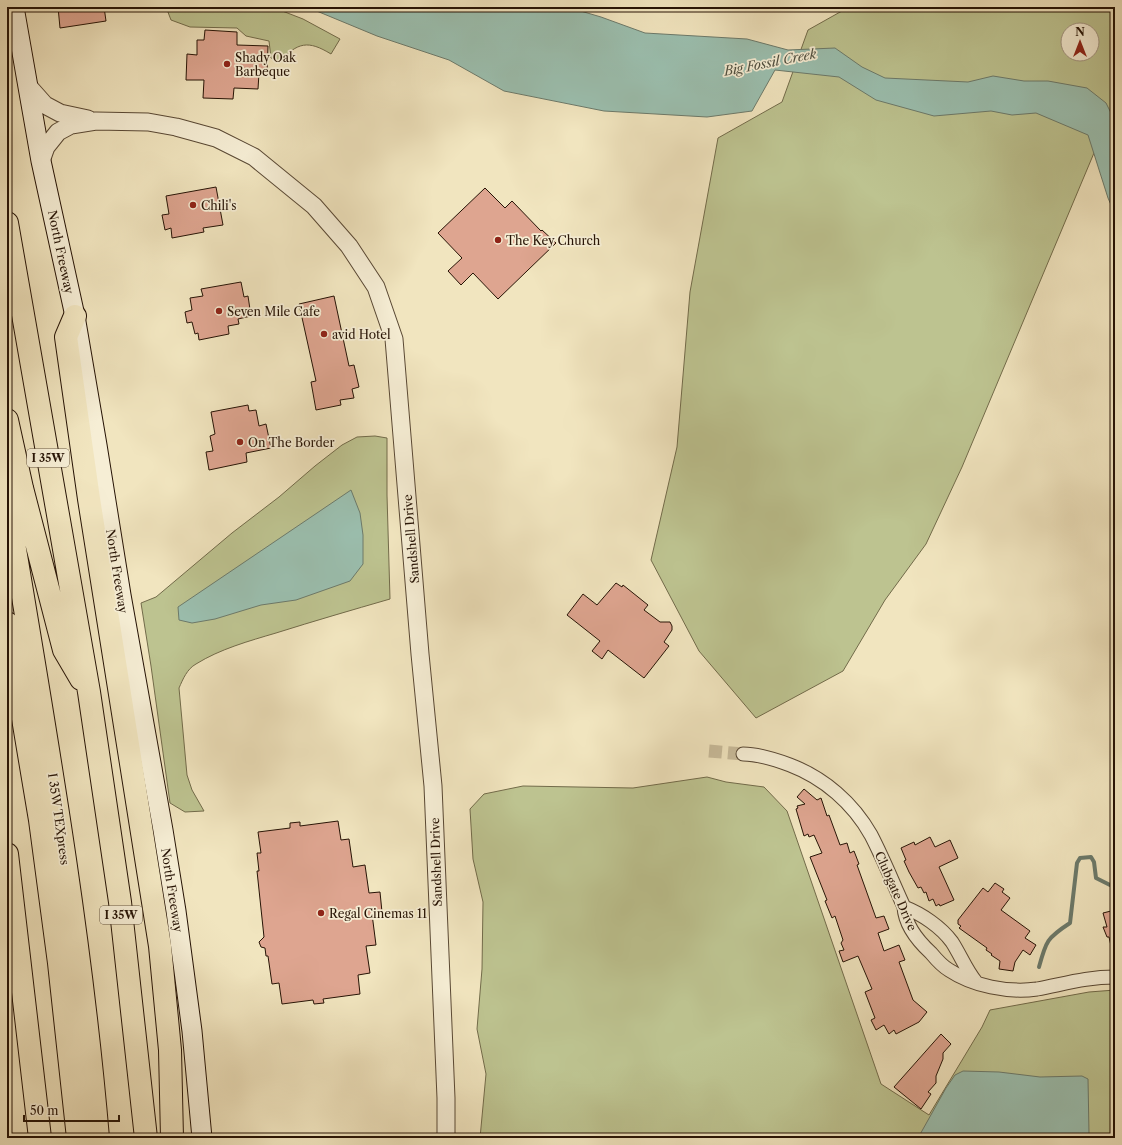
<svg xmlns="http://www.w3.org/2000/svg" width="1122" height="1145" font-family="'Libre Caslon Text',serif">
<rect width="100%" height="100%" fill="#f1e5bf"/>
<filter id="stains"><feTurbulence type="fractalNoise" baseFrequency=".005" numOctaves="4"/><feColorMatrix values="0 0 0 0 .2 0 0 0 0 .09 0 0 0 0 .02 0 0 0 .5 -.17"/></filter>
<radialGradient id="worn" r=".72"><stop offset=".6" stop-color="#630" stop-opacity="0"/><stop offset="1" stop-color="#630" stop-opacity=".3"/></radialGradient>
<path fill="#bdc390" stroke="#726b4a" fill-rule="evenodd" d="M166,7H272L303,19L340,39L331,54C308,40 298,42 279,62L271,58L269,41L246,36L237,28L190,27L171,20Z
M849,7H1115V103L962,467L926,544L885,600L843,671L756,718L699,651L651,560L677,447L690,292L718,138L782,102L808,30ZM1068,30H1092V54H1068Z
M375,436L387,438V495L390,599C352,610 314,621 276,633C249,641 220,649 196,664C187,669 183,679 179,688L187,775L192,790L204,811L185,812L170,803L151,666L141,603L156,597L232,533L279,497L315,466L342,445L357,437Z
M707,777L726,782L764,787L787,811L881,1084L929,1115L982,1027L990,1010L1089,992L1115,990V1138H480L486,1074L477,1029L482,969L483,902L473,859L470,809L484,794L523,786L633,788Z"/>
<path fill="#9bbfaf" stroke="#6c7a6b" d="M307,7H567L601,17L645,33L747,39L788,50L835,48L862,67L885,78L968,82L993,76L1024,81H1048L1087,88L1106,103L1115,121V214L1108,198L1088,135L1036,113L1012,115L991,111L934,116L876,100L839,77L775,70L752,111L707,117L604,111L504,91L449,60L377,36Z
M351,490L360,513L363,535V564L350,581L296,600L261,605L215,619L192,623L179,620L178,607Z
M963,1071L999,1072L1040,1077L1082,1076L1088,1079L1089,1133L1092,1138H918L946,1088L955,1075Z"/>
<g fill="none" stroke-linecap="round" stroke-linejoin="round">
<path stroke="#6c7a6b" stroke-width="4" d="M1039,967C1046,941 1047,938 1070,923L1077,863L1080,858L1091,857L1094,862L1096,878L1110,885L1115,884"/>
</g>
<path fill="#dea590" stroke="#261305" d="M58,7H104L106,21L60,28Z
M205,30L237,32V45L268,46L267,74L259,73L258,89L234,88L233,99L203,98L204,80H186L187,54L197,55V40H204Z
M216,187L223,225L203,228L204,232L172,238L171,228L165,230L162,215L169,214L166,196Z
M485,188L505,208L512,201L541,231L542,230L556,243L498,299L473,273L461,285L448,271L462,258L438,233Z
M241,282L244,297L248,296L251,316L238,319L239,324L228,326L229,334L199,340L198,333L195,334L192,322L187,323L185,312L192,310L190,298L203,296L201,289Z
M334,296L349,366L354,365L359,387L352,389L354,398L340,400L341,405L316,410L311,382L316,381L299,304Z
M248,405L249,411L256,410L259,426L266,424L271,448L246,453L247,462L209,470L206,452L213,451L210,436L215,434L211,412Z
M616,583L622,587L623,585L648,605L644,610L660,622H670L672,626V630L664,642L669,646L644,678L608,650L602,659L592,651L600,641L567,615L583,594L597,605Z
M804,789L817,800L821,798L827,816L829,815L840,845L847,843L850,853L854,851L859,864L857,865L876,918L884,916L889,929L878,933L884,951L899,945L905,960L899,962L913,1000L927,1012L919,1022L896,1034L894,1030L889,1034L884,1025L876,1030L871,1020L875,1018L865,992L872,989L858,956L843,962L839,951L844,950L841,943L843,940L835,916L832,918L825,901L827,900L810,857L822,853L814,835L809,837L808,834L804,836L796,809L798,808L797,806L805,804L797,797Z
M338,821L341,840L349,839L353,867L365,865L369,893L380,892L382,912L372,914L376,945L366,946L370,973L358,975L360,994L323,999L324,1003L314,1004L313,1000L282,1004L279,983L272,984L268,956H266L265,948L261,947L259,942L264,937L257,871H259L257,853H261L258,832L290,828V823L300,822V826Z
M930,837L935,847L950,840L958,858L939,867L954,900L940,906L939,904L936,906L933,899L929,901L926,892L924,893L921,887L918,888L909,872L904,861L906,860L901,848L914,842L915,845Z
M995,883L1004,889L1002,892L1010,898L1001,910L1030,931L1025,938L1036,945L1030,955L1023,950L1015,962L1013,971L999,969L1000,961L991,955L992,954L986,950L987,948L959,928L961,926L958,924V920L983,888L988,892Z
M1115,910V945L1111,946L1109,937H1107L1103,927H1107L1103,913Z
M941,1034L951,1044L943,1053V1059L936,1076V1083L928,1092L931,1094L921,1109L894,1087Z"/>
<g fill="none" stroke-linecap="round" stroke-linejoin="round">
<path stroke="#c8bb9a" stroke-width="13" stroke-dasharray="13 6" stroke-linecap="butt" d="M709,751L743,754"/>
<defs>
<path id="minor" d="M743,754C759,754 774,759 790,765C824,778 853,803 871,835C883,858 893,883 904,907C905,925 918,941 931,953C936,959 942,966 949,970C973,986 1008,993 1037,989C1064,984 1087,977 1115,977
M904,907C922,914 941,927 952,942C961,956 966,970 976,982"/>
<path id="tertiary" d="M29,87L45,105L60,113L88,119
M41,161L46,147L58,132L71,125L96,121L148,122L176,127L216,138L254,157L314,206L349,246L376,287L394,339L420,654L433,786L446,1098V1138"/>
<path id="secondary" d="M14,7L41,161L75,316L97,445L121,595L163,830L176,911L192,1031L202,1138"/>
<path id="motorway" d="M7,223L89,692L120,902L146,1138
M75,316L66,337L89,499L160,946L170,1050L172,1138
M7,420L22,488L64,650L81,679
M7,501C42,713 80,924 98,1138
M7,623L40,820L59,963L78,1138
M7,854L40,1138"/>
</defs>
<use href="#minor" stroke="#594834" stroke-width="15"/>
<use href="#tertiary" stroke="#594834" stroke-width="19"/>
<use href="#secondary" stroke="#261305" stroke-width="21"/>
<use href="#motorway" stroke="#261305" stroke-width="24"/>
<use href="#minor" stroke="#f6eed5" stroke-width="13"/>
<use href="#tertiary" stroke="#f6eed5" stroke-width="17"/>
<use href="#secondary" stroke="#f6eed5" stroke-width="19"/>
<use href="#motorway" stroke="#f1e5bf" stroke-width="22"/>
</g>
<g fill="#8f2418" stroke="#f6eed5" stroke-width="1.5">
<circle cx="227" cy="64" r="4"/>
<circle cx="193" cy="205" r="4"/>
<circle cx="498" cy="240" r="4"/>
<circle cx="219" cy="311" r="4"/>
<circle cx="324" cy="334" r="4"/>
<circle cx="240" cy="442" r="4"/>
<circle cx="321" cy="913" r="4"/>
</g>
<g text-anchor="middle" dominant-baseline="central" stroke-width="3.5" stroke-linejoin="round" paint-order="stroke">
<g fill="#f6eed5" stroke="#645543" stroke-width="1">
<rect x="27" y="449" width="42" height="18" rx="3"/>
<rect x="100" y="906" width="42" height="18" rx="3"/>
</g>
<g font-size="11" font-weight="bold" fill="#261305">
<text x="48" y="458">I 35W</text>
<text x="121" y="915">I 35W</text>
</g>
<g font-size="12" fill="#261305" stroke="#f6eed5" text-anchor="start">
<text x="235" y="57">Shady Oak<tspan x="235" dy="14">Barbeque</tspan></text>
<text x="201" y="205">Chili's</text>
<text x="506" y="240">The Key Church</text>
<text x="227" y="311">Seven Mile Cafe</text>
<text x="332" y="334">avid Hotel</text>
<text x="248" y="442">On The Border</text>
<text x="329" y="913">Regal Cinemas 11</text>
</g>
<g font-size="12" fill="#261305" stroke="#f6eed5">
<text transform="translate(61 252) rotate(78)">North Freeway</text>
<text transform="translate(411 539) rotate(-95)">Sandshell Drive</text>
<text transform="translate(117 571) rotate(81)">North Freeway</text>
<text transform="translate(59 819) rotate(82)">I 35W TEXpress</text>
<text transform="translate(436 862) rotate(-92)">Sandshell Drive</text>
<text transform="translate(172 890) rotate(81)">North Freeway</text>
<text transform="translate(896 891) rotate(66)">Clubgate Drive</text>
</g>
<g font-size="13" font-style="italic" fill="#4f4f40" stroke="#f6eed5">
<text transform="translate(770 62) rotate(-11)">Big Fossil Creek</text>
</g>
</g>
<rect width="1122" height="1145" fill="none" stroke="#f1e5bf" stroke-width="24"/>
<rect x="8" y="8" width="1106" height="1129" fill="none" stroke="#261305" stroke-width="2"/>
<rect x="12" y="12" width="1098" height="1121" fill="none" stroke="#261305"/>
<g transform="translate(1080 42)"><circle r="19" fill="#f6eed5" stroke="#a39682"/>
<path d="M0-3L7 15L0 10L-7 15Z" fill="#8f2418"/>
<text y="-6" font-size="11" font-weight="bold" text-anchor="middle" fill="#261305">N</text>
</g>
<path d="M24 1115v6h95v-6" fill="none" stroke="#261305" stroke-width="2"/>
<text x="30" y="1115" font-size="12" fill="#261305" stroke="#f6eed5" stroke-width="3" paint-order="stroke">50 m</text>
<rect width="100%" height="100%" filter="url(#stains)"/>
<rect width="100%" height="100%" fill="url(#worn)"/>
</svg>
